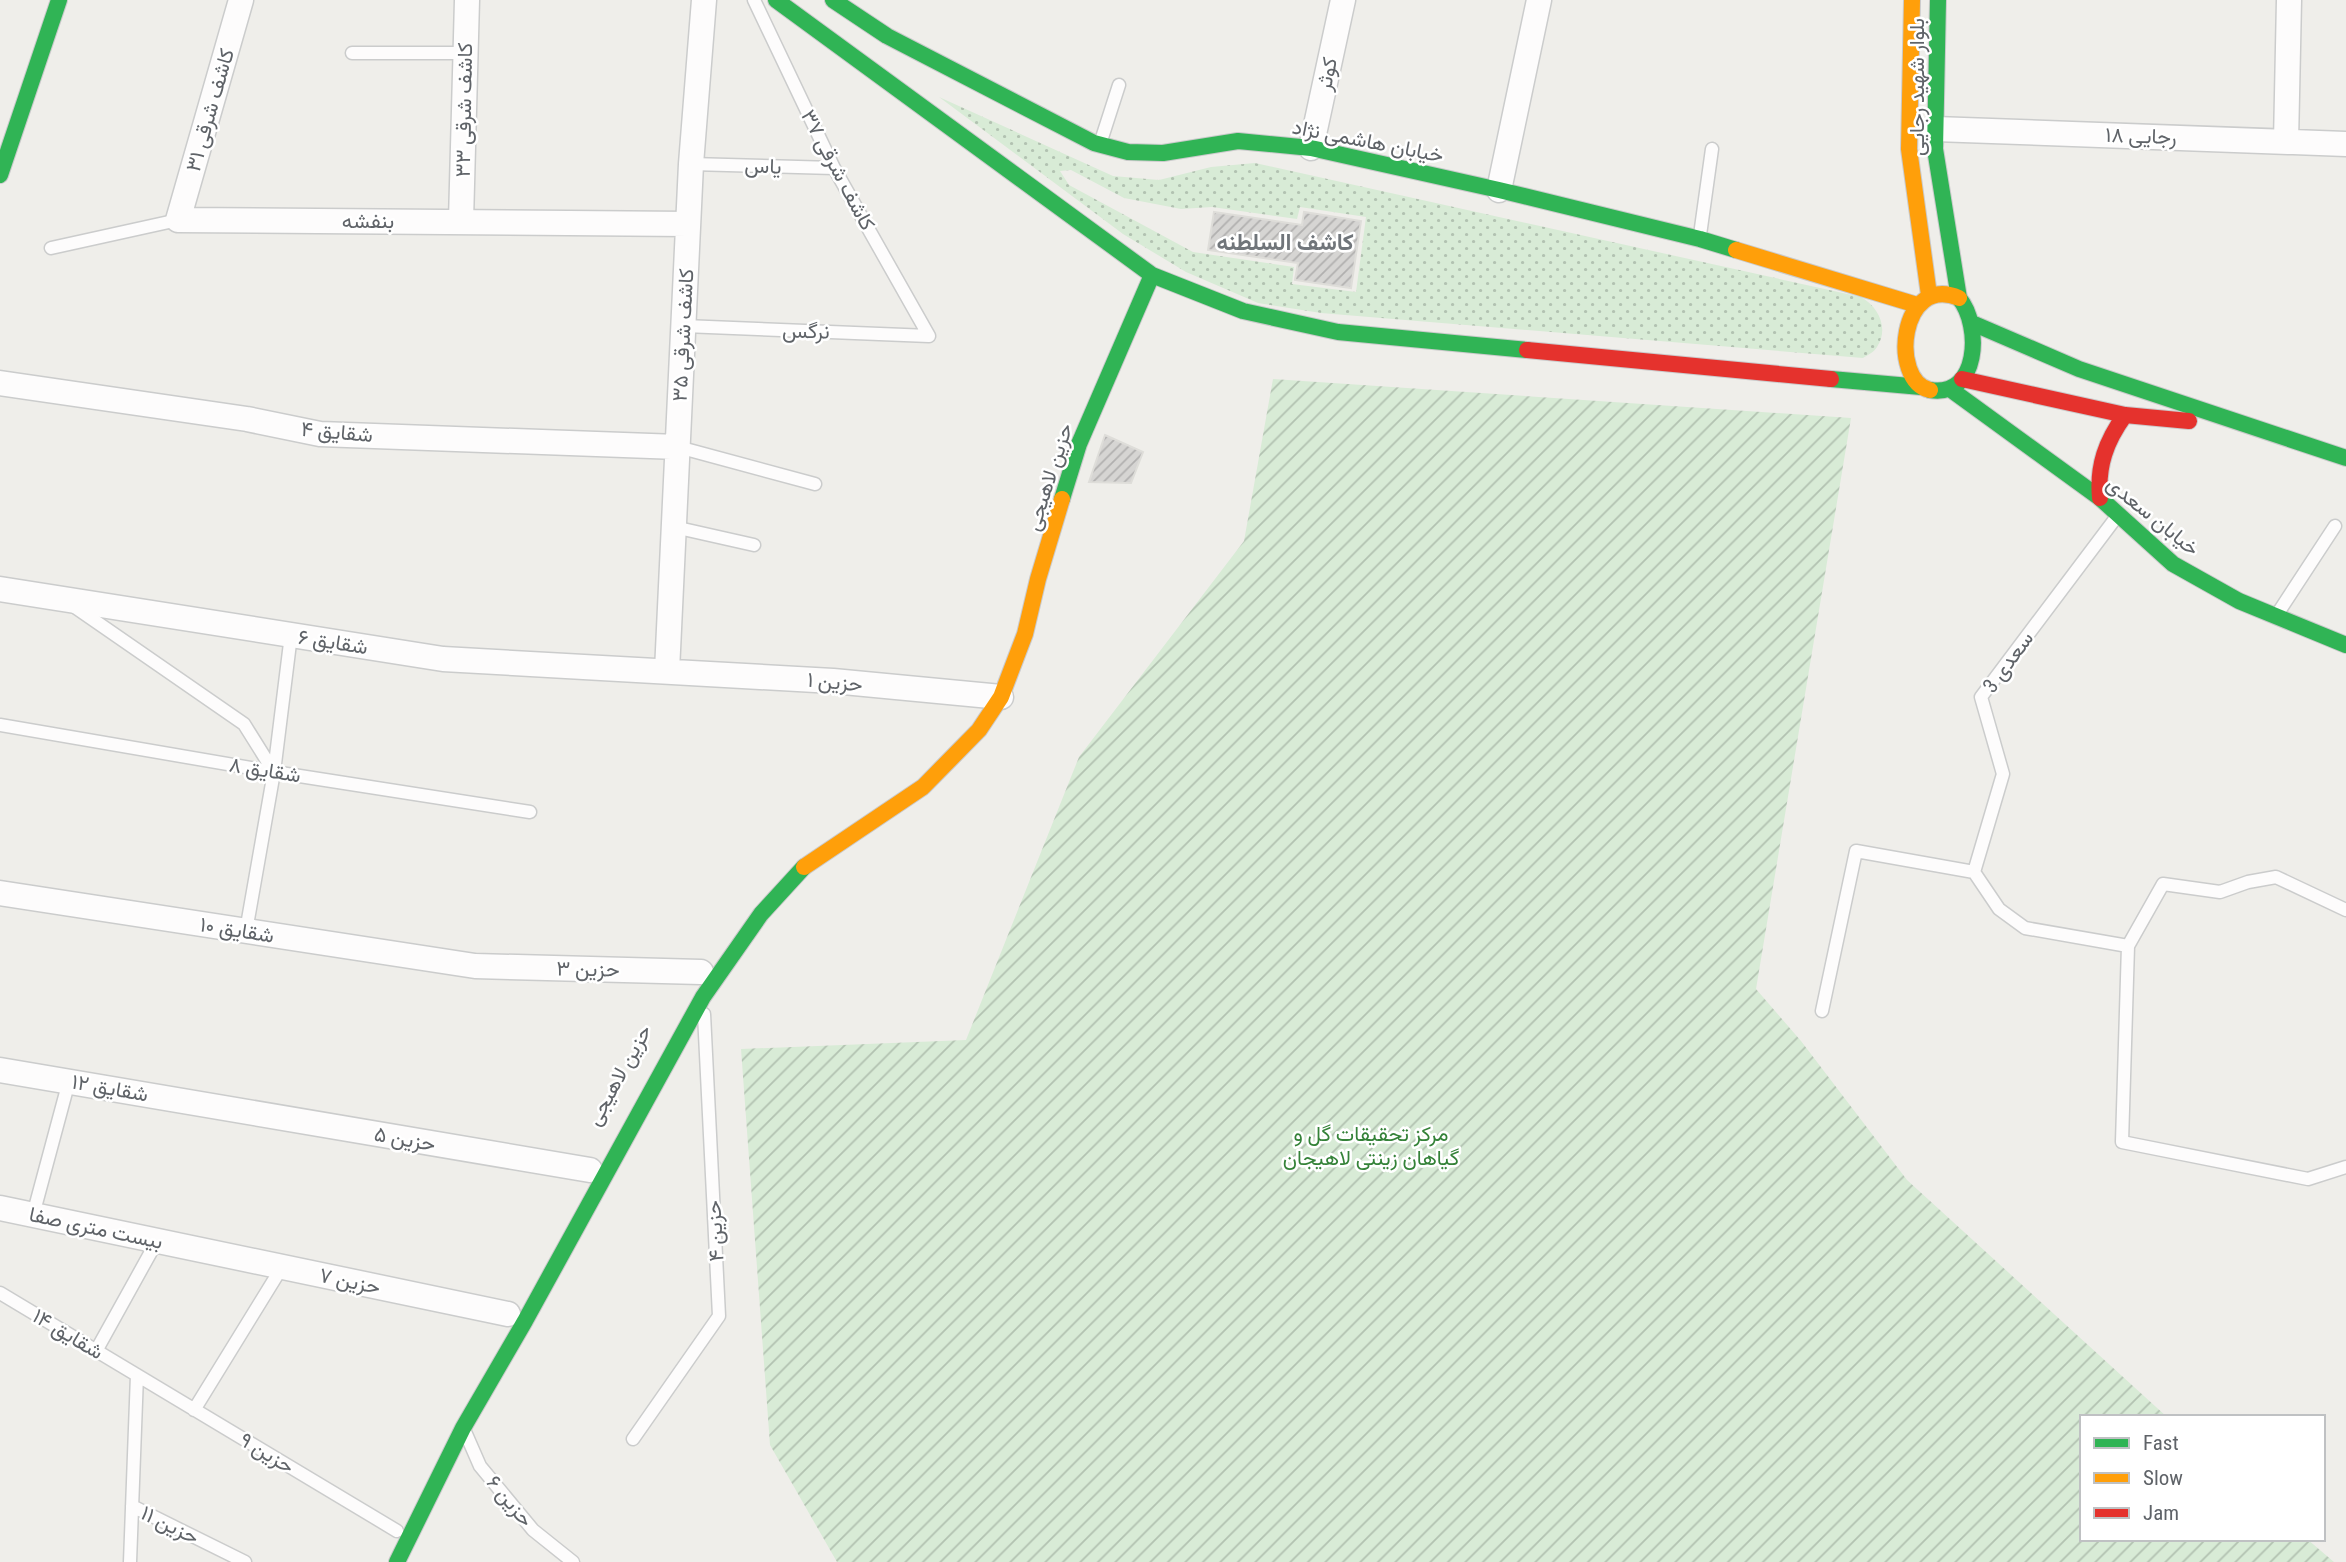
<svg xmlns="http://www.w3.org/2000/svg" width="2346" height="1562" font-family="'Roboto Condensed',Vazirmatn,sans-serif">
<defs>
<pattern id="grass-dots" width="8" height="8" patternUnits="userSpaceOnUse" patternTransform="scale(1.75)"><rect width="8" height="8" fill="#d8ebd6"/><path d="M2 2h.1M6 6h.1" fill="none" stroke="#b2c2b1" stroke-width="1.8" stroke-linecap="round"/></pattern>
<pattern id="garden-furrows" width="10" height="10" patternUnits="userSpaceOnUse" patternTransform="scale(1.75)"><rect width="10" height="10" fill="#d8ebd6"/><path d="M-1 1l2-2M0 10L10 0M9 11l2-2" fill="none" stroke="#b2c2b1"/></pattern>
<pattern id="building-hatch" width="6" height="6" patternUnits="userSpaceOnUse" patternTransform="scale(1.75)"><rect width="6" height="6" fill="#d6d5d3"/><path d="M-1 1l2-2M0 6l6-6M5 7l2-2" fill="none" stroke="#b1b0af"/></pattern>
</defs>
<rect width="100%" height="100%" fill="#efeeea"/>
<path fill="url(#grass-dots)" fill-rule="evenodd" d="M939,97L1113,176L1159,180L1211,167L1255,163L1861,297C1879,307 1889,329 1877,347C1874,352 1868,355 1863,358L1321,313L1258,303L1186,272L1123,234ZM1071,170L1124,198L1181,209L1212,207L1297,219L1300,207L1366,217L1356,292L1292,284L1294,267L1193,252L1069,185L1060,171Z"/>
<path fill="url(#garden-furrows)" d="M1273,379L1851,418L1756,989L1801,1041L1907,1180L2167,1417H2082V1539H2307L2334,1562H837L770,1445L741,1049L966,1040L1079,757L1244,541Z"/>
<path fill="url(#building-hatch)" stroke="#deddd9" stroke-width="2" d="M1214,212L1302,225L1304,212L1361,221L1351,288L1295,280L1298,263L1208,250Z
M1105,435L1143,452L1131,483L1089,482Z"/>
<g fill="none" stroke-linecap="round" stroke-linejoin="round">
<defs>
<path id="lane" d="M754,0L834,168L929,336
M352,53H465
M1100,144L1119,85
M691,164L834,168
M1700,235L1712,149
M51,248L178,220
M684,326L929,336
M678,447L815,484
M674,527L754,545
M72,605L244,724L274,772
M2278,613L2335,526
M0,725L274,772L530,812
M1974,872L2003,774L1981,697L2118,515
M2346,910L2276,877L2248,882L2220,892L2163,884L2128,946L2122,1142L2308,1179L2346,1167
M246,931L274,772L291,635
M1822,1011L1856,851L1974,872L1999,909L2025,928L2128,946
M33,1215L69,1081
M0,1293L397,1531
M96,1351L157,1241
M194,1410L282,1267
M466,1434L480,1466L533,1530L573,1562
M633,1439L719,1316L704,1014
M132,1506L245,1562
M130,1562L137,1375"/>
<path id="street" d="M241,0L178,220L688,224
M1935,129L2346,144
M2286,142L2289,0
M1311,148L1343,0
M1499,190L1539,0
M461,221L467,0
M0,383L247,419L320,434L678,447
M0,589L443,659L833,681L1001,697
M667,671L691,164L704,0
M0,893L475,966L701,972
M0,1070L590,1170
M0,1208L508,1314"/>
<path id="fast" d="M776,0L1152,275L1243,311L1338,332L1527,350
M833,0L887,36L1094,143L1128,152L1163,153L1238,141L1311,148L1499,190L1700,239L1736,250
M0,175L59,0
M1972,323L2079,369L2346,458
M1831,379L1921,387
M1950,389L2100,498L2173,564L2239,601L2346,645
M1930,390C1979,398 1982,326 1959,298L1935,149L1938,0
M1062,499L1079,444L1152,275
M397,1562L463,1428L525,1321L703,997L761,914L804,867"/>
<path id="slow" d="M1912,0L1909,149L1929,295
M1736,250L1917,305
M1930,390C1889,381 1900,273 1959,298
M804,867L923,787L979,730L1001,697L1025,634L1038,579L1062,499"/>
<path id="jam" d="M1527,350L1831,379
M1962,379L2125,415L2189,421
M2100,498C2097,466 2106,441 2125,415"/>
</defs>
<use href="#lane" stroke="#cbcccc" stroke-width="15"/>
<use href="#street" stroke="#cbcccc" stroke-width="27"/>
<use href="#fast" stroke="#cacacb" stroke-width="18"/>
<use href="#slow" stroke="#cacacb" stroke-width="18"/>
<use href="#jam" stroke="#cacacb" stroke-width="18"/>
<use href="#lane" stroke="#fdfcfc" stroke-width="12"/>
<use href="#street" stroke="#fdfcfc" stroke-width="24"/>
<use href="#fast" stroke="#30b455" stroke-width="16"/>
<use href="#slow" stroke="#ff9f0a" stroke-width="16"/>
<use href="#jam" stroke="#e5322d" stroke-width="16"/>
</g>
<g text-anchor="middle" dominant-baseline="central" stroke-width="5" stroke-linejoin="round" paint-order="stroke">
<g font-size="21" fill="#5f6368" stroke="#fff">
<text transform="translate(1327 74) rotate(-78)">کوثر</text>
<text transform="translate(1917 87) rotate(-90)">بلوار شهید رجایی</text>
<text transform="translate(210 110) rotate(-74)">کاشف شرقی ۳۱</text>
<text transform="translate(464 110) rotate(-89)">کاشف شرقی ۳۳</text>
<text transform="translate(2141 136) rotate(2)">رجایی ۱۸</text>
<text transform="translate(1368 141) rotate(11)">خیابان هاشمی نژاد</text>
<text transform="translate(763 166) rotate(2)">یاس</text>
<text transform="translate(838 170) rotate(62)">کاشف شرقی ۳۷</text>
<text x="368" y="221">بنفشه</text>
<text transform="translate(806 331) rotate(2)">نرگس</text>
<text transform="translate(683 335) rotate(-87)">کاشف شرقی ۳۵</text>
<text transform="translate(337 432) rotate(5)">شقایق ۴</text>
<text transform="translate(1049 477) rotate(-72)">حزین لاهیجی</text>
<text transform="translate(2153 516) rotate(39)">خیابان سعدی</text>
<text transform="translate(333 642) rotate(9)">شقایق ۶</text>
<text transform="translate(2008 662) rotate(-54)">سعدی 3</text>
<text transform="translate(835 682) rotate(5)">حزین ۱</text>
<text transform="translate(265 770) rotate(9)">شقایق ۸</text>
<text transform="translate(237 930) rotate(9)">شقایق ۱۰</text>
<text transform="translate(588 969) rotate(1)">حزین ۳</text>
<text transform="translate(619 1075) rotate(-61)">حزین لاهیجی</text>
<text transform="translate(110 1088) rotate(10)">شقایق ۱۲</text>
<text transform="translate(405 1139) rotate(10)">حزین ۵</text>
<text transform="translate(96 1228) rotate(12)">بیست متری صفا</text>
<text transform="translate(715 1231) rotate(-93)">حزین ۴</text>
<text transform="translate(350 1281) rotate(12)">حزین ۷</text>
<text transform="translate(68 1334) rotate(31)">شقایق ۱۴</text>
<text transform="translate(267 1453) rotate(31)">حزین ۹</text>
<text transform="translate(510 1501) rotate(50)">حزین ۶</text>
<text transform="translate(170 1525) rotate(26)">حزین ۱۱</text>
</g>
<g font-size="21" fill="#348238" stroke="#fff">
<text x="1371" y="1134">مرکز تحقیقات گل و<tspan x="1371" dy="24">گیاهان زینتی لاهیجان</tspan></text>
</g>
<g font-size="23" font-weight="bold" fill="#70757a" stroke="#fff">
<text x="1285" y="242">کاشف السلطنه</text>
</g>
</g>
<rect x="2080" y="1415" width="245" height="126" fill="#ffffff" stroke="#bfc1c3" stroke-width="2"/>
<rect x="2094" y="1438" width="35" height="10" fill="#30b455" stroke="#bfc1c3" stroke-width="2"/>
<text x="2143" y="1450" font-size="21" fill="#5f6368">Fast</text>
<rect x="2094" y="1473" width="35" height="10" fill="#ff9f0a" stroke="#bfc1c3" stroke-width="2"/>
<text x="2143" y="1485" font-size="21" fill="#5f6368">Slow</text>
<rect x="2094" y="1508" width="35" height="10" fill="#e5322d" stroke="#bfc1c3" stroke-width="2"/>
<text x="2143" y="1520" font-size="21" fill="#5f6368">Jam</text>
</svg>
